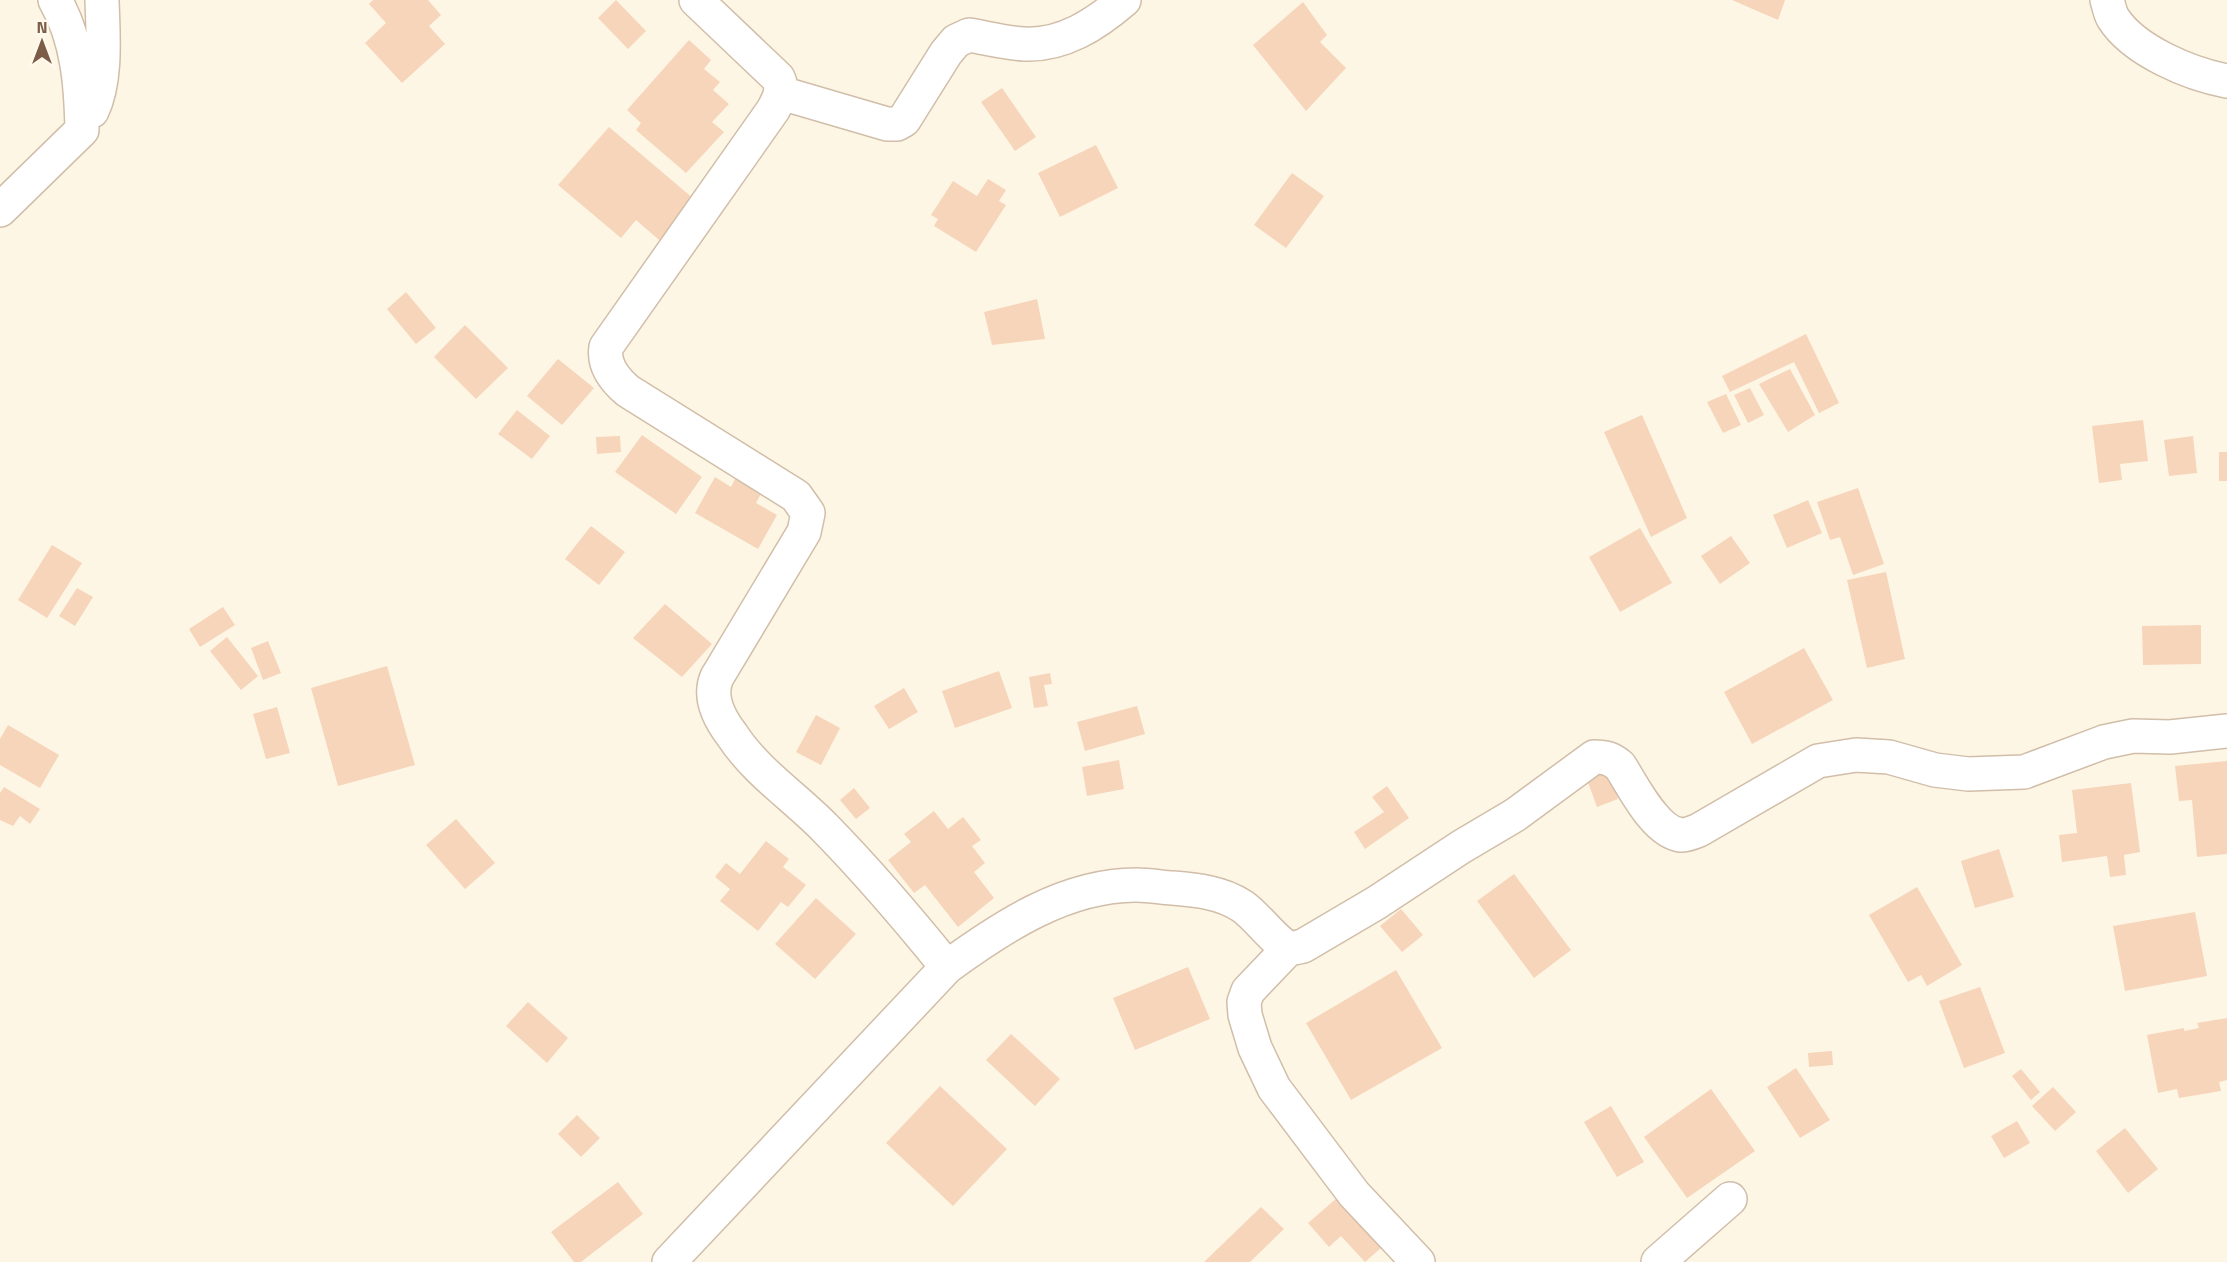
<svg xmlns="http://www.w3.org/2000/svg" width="2227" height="1262" font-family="'Titillium Web',sans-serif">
<rect width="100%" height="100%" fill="#fef6e5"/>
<path fill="#f6d5ba" d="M373,0H428L441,15L429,26L445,44L402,83L365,43L386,23L369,4Z
M616,0L646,31L628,49L598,18Z
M1732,0H1785L1778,20Z
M1303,2L1327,35L1320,42L1346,68L1306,111L1253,45Z
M689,40L711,60L704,69L720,82L713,90L729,104L712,122L724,132L686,173L636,130L641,123L627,110Z
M1002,88L1036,137L1015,151L981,102Z
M609,127L701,205L666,246L636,220L621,238L558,185Z
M1096,145L1118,188L1060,217L1038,173Z
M1292,173L1324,196L1286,248L1254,225Z
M988,179L1006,190L999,201L1006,205L976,252L934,226L938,219L931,215L953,181L977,196Z
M406,292L436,328L416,344L387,309Z
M1037,299L1045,339L992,345L984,312Z
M465,325L508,368L476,399L434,357Z
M1806,334L1839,403L1819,413L1794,362L1730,392L1722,376Z
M558,359L594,388L562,425L527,396Z
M1790,369L1815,415L1788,432L1759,384Z
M1750,388L1764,415L1748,423L1734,395Z
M1726,394L1741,425L1723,433L1707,402Z
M517,410L550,436L532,459L498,434Z
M1642,415L1687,518L1651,537L1604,432Z
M2143,420L2148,461L2120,464L2122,480L2099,483L2092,426Z
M642,435L702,477L676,514L615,472Z
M620,436L621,452L597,454L596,437Z
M2193,436L2197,473L2169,476L2164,440Z
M2219,452H2227V481H2219Z
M737,475L763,490L756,503L777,515L758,549L695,513L715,477L731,487Z
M1858,488L1884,564L1853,575L1840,537L1830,540L1817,502Z
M1808,500L1822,533L1787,548L1773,515Z
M591,526L625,552L599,585L565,559Z
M1640,528L1672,583L1620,612L1589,557Z
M1731,536L1750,563L1720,584L1701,556Z
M52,545L82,563L47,618L18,600Z
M1886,572L1905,659L1867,668L1847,580Z
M77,588L93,597L75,626L59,616Z
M665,604L712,644L682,677L633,638Z
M223,607L235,625L200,647L189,629Z
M2201,625V664L2143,665L2142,626Z
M227,637L258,676L241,690L210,651Z
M268,641L281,673L263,680L251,648Z
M1804,648L1833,700L1752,744L1724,692Z
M387,666L415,765L338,786L311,688Z
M999,671L1012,708L955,728L942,691Z
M1050,673L1052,684L1044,685L1048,706L1034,708L1029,677Z
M904,688L918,712L889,729L874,706Z
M1137,706L1145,734L1085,751L1077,722Z
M277,707L290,753L266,759L253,714Z
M816,715L840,728L821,765L796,752Z
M8,725L59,755L40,788L0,765V739Z
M1119,760L1124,789L1087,796L1082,767Z
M2227,761V854L2197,857L2192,800L2179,801L2175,766Z
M1607,769L1618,799L1597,807L1586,777Z
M2131,783L2140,852L2124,855L2126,875L2110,877L2107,856L2062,862L2059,835L2077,833L2072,790Z
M1387,786L1409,818L1365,849L1354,832L1384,812L1372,797Z
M4,787L40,809L30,824L20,816L13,826L0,820V793Z
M854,788L870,808L856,819L840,800Z
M934,811L948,829L963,817L981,840L972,846L985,863L974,872L994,898L958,927L925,885L914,893L888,860L911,842L904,834Z
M456,819L495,863L465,889L426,845Z
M766,841L789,859L783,867L806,885L788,907L781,902L758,931L720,901L730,889L715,877L726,863L740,874Z
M1999,849L2014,897L1975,908L1961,861Z
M1514,874L1571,950L1534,978L1477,901Z
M1917,887L1962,965L1927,986L1921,975L1908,982L1869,915Z
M816,898L856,934L815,979L775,944Z
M1401,909L1423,935L1402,952L1380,926Z
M2195,912L2207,976L2125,991L2113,926Z
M1188,967L1210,1019L1135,1050L1113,998Z
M1396,970L1442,1048L1351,1100L1306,1023Z
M1980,987L2005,1053L1964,1068L1939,1001Z
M528,1002L568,1038L547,1063L506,1026Z
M2227,1018V1080L2219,1082L2221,1091L2179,1098L2177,1089L2158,1093L2147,1035L2184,1028V1031L2199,1028L2197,1023Z
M1011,1034L1060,1079L1035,1106L986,1060Z
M1832,1051L1833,1065L1809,1067L1808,1053Z
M1796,1068L1830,1120L1800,1138L1767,1087Z
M2021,1069L2040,1092L2031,1100L2012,1076Z
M940,1086L1007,1149L953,1206L886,1143Z
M2053,1087L2076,1112L2055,1131L2032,1106Z
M1711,1089L1755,1151L1687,1198L1644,1137Z
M1611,1106L1644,1162L1617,1177L1584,1122Z
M577,1115L600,1138L581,1157L558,1134Z
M2017,1121L2030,1143L2004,1158L1991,1136Z
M2125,1128L2158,1169L2128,1193L2096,1151Z
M618,1182L643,1214L581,1262H574L551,1232Z
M1345,1191L1388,1242L1365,1262L1341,1236L1329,1247L1308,1223Z
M1261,1207L1284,1229L1250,1262H1204Z"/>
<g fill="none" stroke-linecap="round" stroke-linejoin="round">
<defs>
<path id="minor" d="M696,0L778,78C784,90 779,99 773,110L606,347C603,365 615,380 628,391L796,496L808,513L804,532L717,677C708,697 719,718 732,735C756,772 796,798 826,829C869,873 909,920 947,967
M2107,0C2109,6 2110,13 2113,18C2134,51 2190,74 2227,81
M781,93L887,124H897L904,120L946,53L956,41L969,35C987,38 1006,43 1024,44C1063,46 1096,24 1124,0
M92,111C107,80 103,34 102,0
M0,210L82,130C81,85 78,40 55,0
M1289,948L1248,991L1244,1002L1245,1015L1255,1048L1274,1088L1354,1194L1418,1262
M669,1262L947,967C1002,927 1065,885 1136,885C1148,885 1160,887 1172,888C1196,890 1221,892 1242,906C1256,915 1276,943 1289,948C1294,949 1298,947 1303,946L1376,903L1461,847L1515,815L1594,757C1606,757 1612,759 1620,766C1633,786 1655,832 1681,835C1687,835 1694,832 1699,830L1818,761L1856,755L1889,757L1935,770L1968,774L2024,772L2104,742L2133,736L2170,737L2227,731
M1658,1262L1730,1199"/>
</defs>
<use href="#minor" stroke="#d1bea9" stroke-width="36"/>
<use href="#minor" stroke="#fff" stroke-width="33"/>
</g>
<g transform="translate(42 42)" stroke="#fff9ed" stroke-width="4.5" paint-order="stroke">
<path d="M0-4.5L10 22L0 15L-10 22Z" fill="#7a5c47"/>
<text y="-9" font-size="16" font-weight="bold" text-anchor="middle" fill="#7a5c47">N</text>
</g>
</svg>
